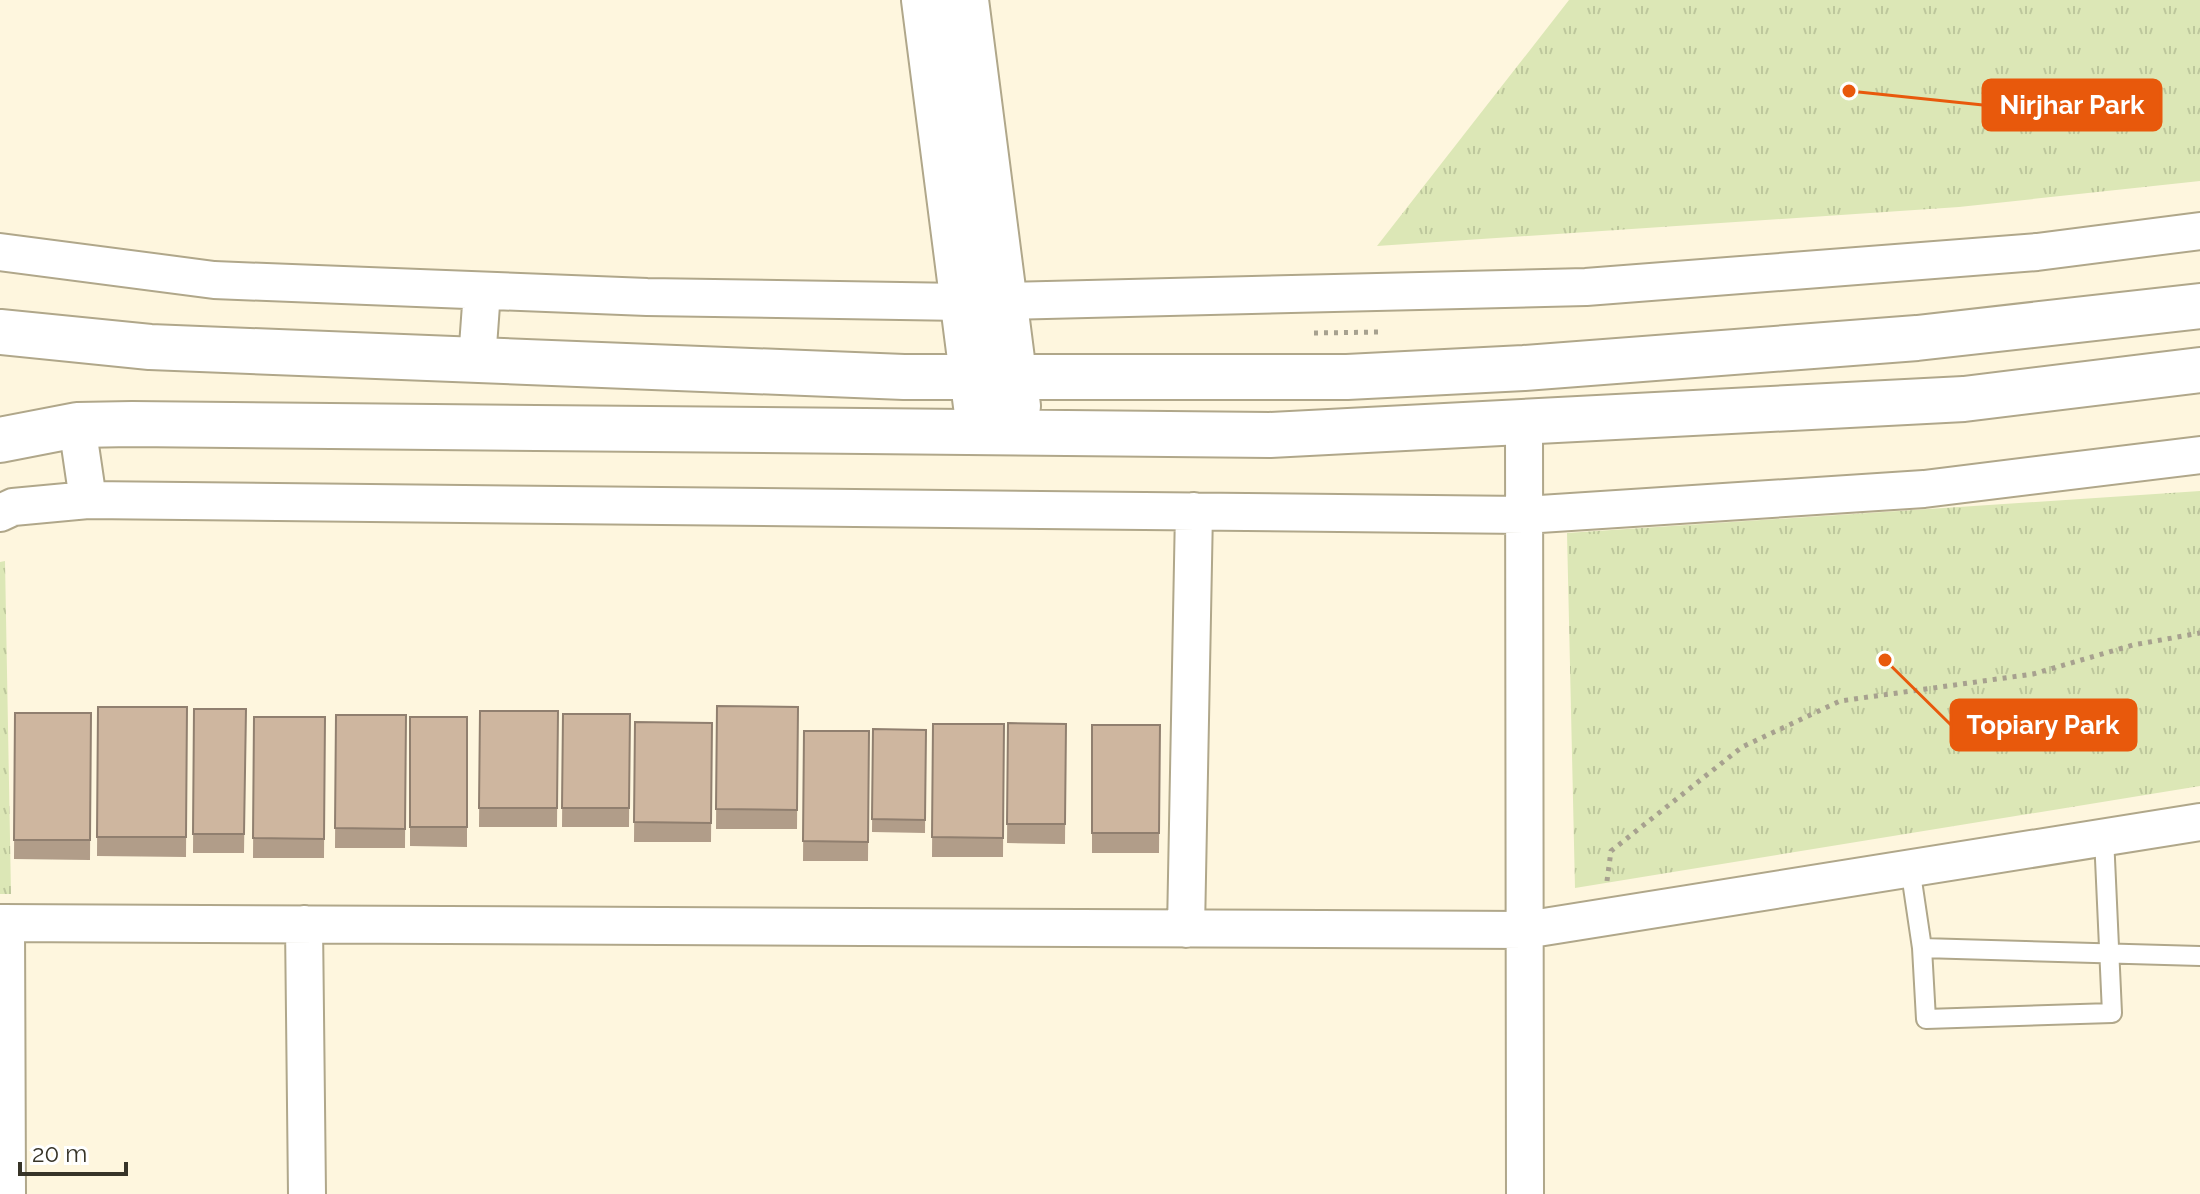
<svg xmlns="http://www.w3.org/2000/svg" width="2200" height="1194" font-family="Raleway,sans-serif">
<defs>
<pattern id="park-tufts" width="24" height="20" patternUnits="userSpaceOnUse" patternTransform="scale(2)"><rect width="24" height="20" fill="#dce7b6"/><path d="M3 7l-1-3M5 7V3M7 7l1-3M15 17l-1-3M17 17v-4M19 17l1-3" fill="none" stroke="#bdc79c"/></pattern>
</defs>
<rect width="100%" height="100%" fill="#fef6de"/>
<path fill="url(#park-tufts)" d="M1569,0H2200V181L1959,207L1377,246Z
M2200,491V786L1575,888L1567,533Z
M5,561L11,894H0V562Z"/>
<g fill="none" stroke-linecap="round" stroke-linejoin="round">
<defs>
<path id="service" d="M1910,867L1922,948L1926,1019L2112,1013L2104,837
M1922,948L2200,956"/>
<path id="minor" d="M0,252L214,280L647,297L962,302L1586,287L2037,252L2200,231
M477,360L482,291
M1524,422L1525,1194
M77,425L88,500
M0,513L13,507L88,500L1524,515L1924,489L2200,455
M0,923L1525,930L2200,822
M6,923L7,1194
M304,924L307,1194
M1186,929L1194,511"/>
<path id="tertiary" d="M924,0L976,406
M966,0L1018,406
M0,332L150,347L904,377H1347L1524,368L1917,338L2200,306
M0,440L77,425L132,424L1270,435L1964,399L2200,370"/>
</defs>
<use href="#service" stroke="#b0a78a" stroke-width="22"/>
<use href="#minor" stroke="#b0a78a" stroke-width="40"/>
<use href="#tertiary" stroke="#b0a78a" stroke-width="48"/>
<path stroke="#a7a18f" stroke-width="5" stroke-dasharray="4 6" stroke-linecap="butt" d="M1314,333L1380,332
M1607,881L1611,851L1742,747L1840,701L2033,674L2133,645L2200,633"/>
<use href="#service" stroke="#fff" stroke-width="18"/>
<use href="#minor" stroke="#fff" stroke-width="36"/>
<use href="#tertiary" stroke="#fff" stroke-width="44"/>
</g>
<path fill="#b19d89" d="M717,706L798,707L797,829H716Z
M98,707H187L186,857L97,856Z
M194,709H246L244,853H193Z
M480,711H558L557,827H479Z
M15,713H91L90,860L14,859Z
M563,714H630L629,827H562Z
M336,715H406L405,848H335Z
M254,717H325L324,858H253Z
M410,717H467V847L410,846Z
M635,722L712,723L711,842H634Z
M1008,723L1066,724L1065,844L1007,843Z
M933,724H1004L1003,857H932Z
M1092,725H1160L1159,853H1092Z
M873,729L926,730L925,833L872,832Z
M804,731H869L868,861H803Z"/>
<path fill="#ceb69f" stroke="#907f6f" stroke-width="2" d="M717,706L798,707L797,810L716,809Z
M98,707H187L186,837H97Z
M194,709H246L244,834H193Z
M480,711H558L557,808H479Z
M15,713H91L90,840H14Z
M563,714H630L629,808H562Z
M336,715H406L405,829L335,828Z
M254,717H325L324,839L253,838Z
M410,717H467V827H410Z
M635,722L712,723L711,823L634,822Z
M1008,723L1066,724L1065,824H1007Z
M933,724H1004L1003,838L932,837Z
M1092,725H1160L1159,833H1092Z
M873,729L926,730L925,820L872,819Z
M804,731H869L868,842L803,841Z"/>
<path fill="none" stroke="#e8590c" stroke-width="3" d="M1849 91L1983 105M1885 660L1951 725"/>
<g fill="#e8590c" stroke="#fff" stroke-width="3">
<circle cx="1849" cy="91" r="8"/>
<circle cx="1885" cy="660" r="8"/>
</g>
<g fill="#e8590c" stroke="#e8590c" stroke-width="3">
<rect x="1983" y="80" width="178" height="50" rx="8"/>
<rect x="1951" y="700" width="185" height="50" rx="8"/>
</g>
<g font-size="26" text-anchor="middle" font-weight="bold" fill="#fff">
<text x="2072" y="114">Nirjhar Park</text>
<text x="2043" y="734">Topiary Park</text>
</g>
<path d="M20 1162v12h106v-12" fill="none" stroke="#373428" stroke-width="4"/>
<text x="32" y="1162" font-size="24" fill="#373428" stroke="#ffffff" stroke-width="6" paint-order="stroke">20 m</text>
</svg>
